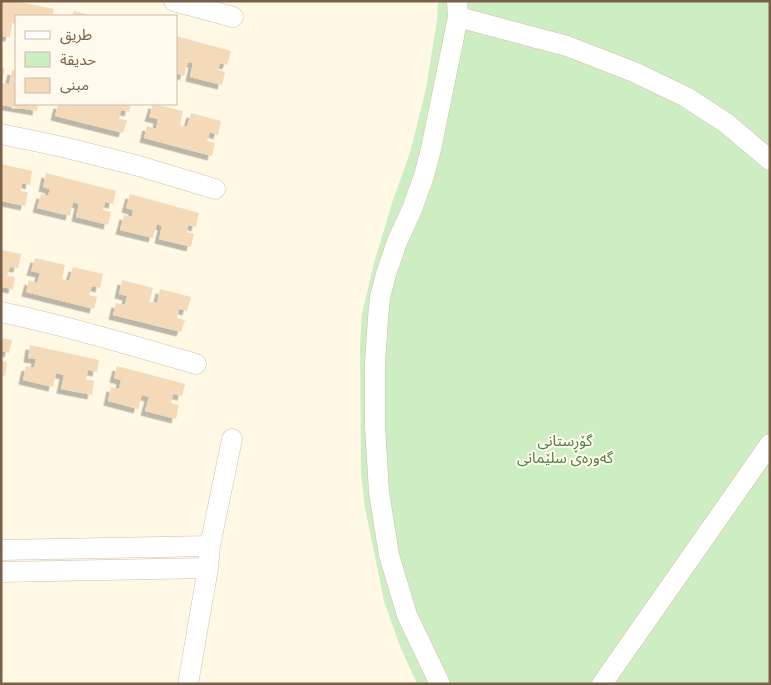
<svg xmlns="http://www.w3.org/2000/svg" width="771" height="685" font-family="Figtree,'Noto Sans Arabic',sans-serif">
<defs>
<filter id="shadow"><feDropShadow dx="-4.5" dy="4.5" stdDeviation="0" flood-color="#0004"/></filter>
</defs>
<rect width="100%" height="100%" fill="#fef8e5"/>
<path fill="#cdedc2" d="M438,1H770V684H417L400,646L384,601L365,508L361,473L360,346L362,314L374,263L393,200L410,153L426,89L437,20Z"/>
<path fill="#f5daba" filter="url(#shadow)" d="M1,1H15L54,9L52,16H16V24L12,23L10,37L1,36Z
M74,11L93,16H72Z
M176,36L231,51L227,65L220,63L218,70L225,72L222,85L190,77L193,63L188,62L184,76L176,73Z
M1,68L5,69L2,82H1Z
M12,70L16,71V104H38L37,111L1,105V83L9,84Z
M58,104L67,106V104H131L129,112L121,110L119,119L127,120L123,133L55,116Z
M153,104L183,111L180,125L187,127L191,113L221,121L218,135L210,132L207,141L215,143L212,156L144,138L147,126L156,129L158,119L149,117Z
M1,164L32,171L30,185L22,183L21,191L28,192L25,206L1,201Z
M46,173L116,191L113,204L105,202L103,210L111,212L108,225L76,217L79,204L73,202L70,216L37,208L41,194L48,196L50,189L43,187Z
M130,194L199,213L196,227L188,225L187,232L194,234L191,247L159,239L162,226L157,224L153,238L120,230L124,215L132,217L133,210L126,208Z
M1,250L21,254L18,268L10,267L7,276L15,277L13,289L1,287Z
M35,258L65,265L62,279L69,281L73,267L103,274L100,288L92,286L89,295L97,297L94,309L26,292L29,280L37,283L40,273L31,271Z
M122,280L153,288L149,302L157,303L160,289L191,297L187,311L179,309L177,318L185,320L181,332L113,315L116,303L125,305L127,296L119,294Z
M1,338L12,340L9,353L1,351Z
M30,345L99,360L97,372L88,370L86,379L94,381L92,395L61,389L64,375L56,373L53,387L23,380L26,366L34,368L36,359L28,358Z
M1,361L7,362L5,376L1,375Z
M117,366L185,384L182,396L173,394L171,403L179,405L176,419L145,411L149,397L142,395L138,409L108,401L111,387L119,389L121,380L114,378Z"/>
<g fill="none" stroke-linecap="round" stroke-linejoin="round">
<defs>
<path id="minor" d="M174,1L233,17
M458,17L567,46L634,72L686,97L726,123L770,160
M1,134L63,147L139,166L215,189
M1,312C67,326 131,345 196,364
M1,550L210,546
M1,572L208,568
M188,684L208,568L210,546L232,439
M440,684L407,615L389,555L379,492L375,426V364L378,318L380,297L386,274L397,242L412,209L424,176L431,149L458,17L457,1
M602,684L770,444"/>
</defs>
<use href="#minor" stroke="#d0c0aa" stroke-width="21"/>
<use href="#minor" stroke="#fff" stroke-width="20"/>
</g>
<g text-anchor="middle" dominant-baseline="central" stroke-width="4" stroke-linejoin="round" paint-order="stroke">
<g font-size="15" fill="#49803f" stroke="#fffaed">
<text x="565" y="441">گۆڕستانی<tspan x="565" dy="17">گەورەی سلێمانی</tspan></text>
</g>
</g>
<rect width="771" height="685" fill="none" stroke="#796048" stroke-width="5"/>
<rect x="15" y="15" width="162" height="90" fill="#fffaed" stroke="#c9bcab"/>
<rect x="25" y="31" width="25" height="8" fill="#ffffff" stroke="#c9bcab"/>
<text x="60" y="40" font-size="15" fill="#796048">طريق</text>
<rect x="25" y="52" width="25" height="15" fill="#cdedc2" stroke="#c9bcab"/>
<text x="60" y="65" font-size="15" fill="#796048">حديقة</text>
<rect x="25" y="78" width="25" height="15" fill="#f5daba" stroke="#c9bcab"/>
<text x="60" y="90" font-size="15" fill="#796048">مبنى</text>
</svg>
